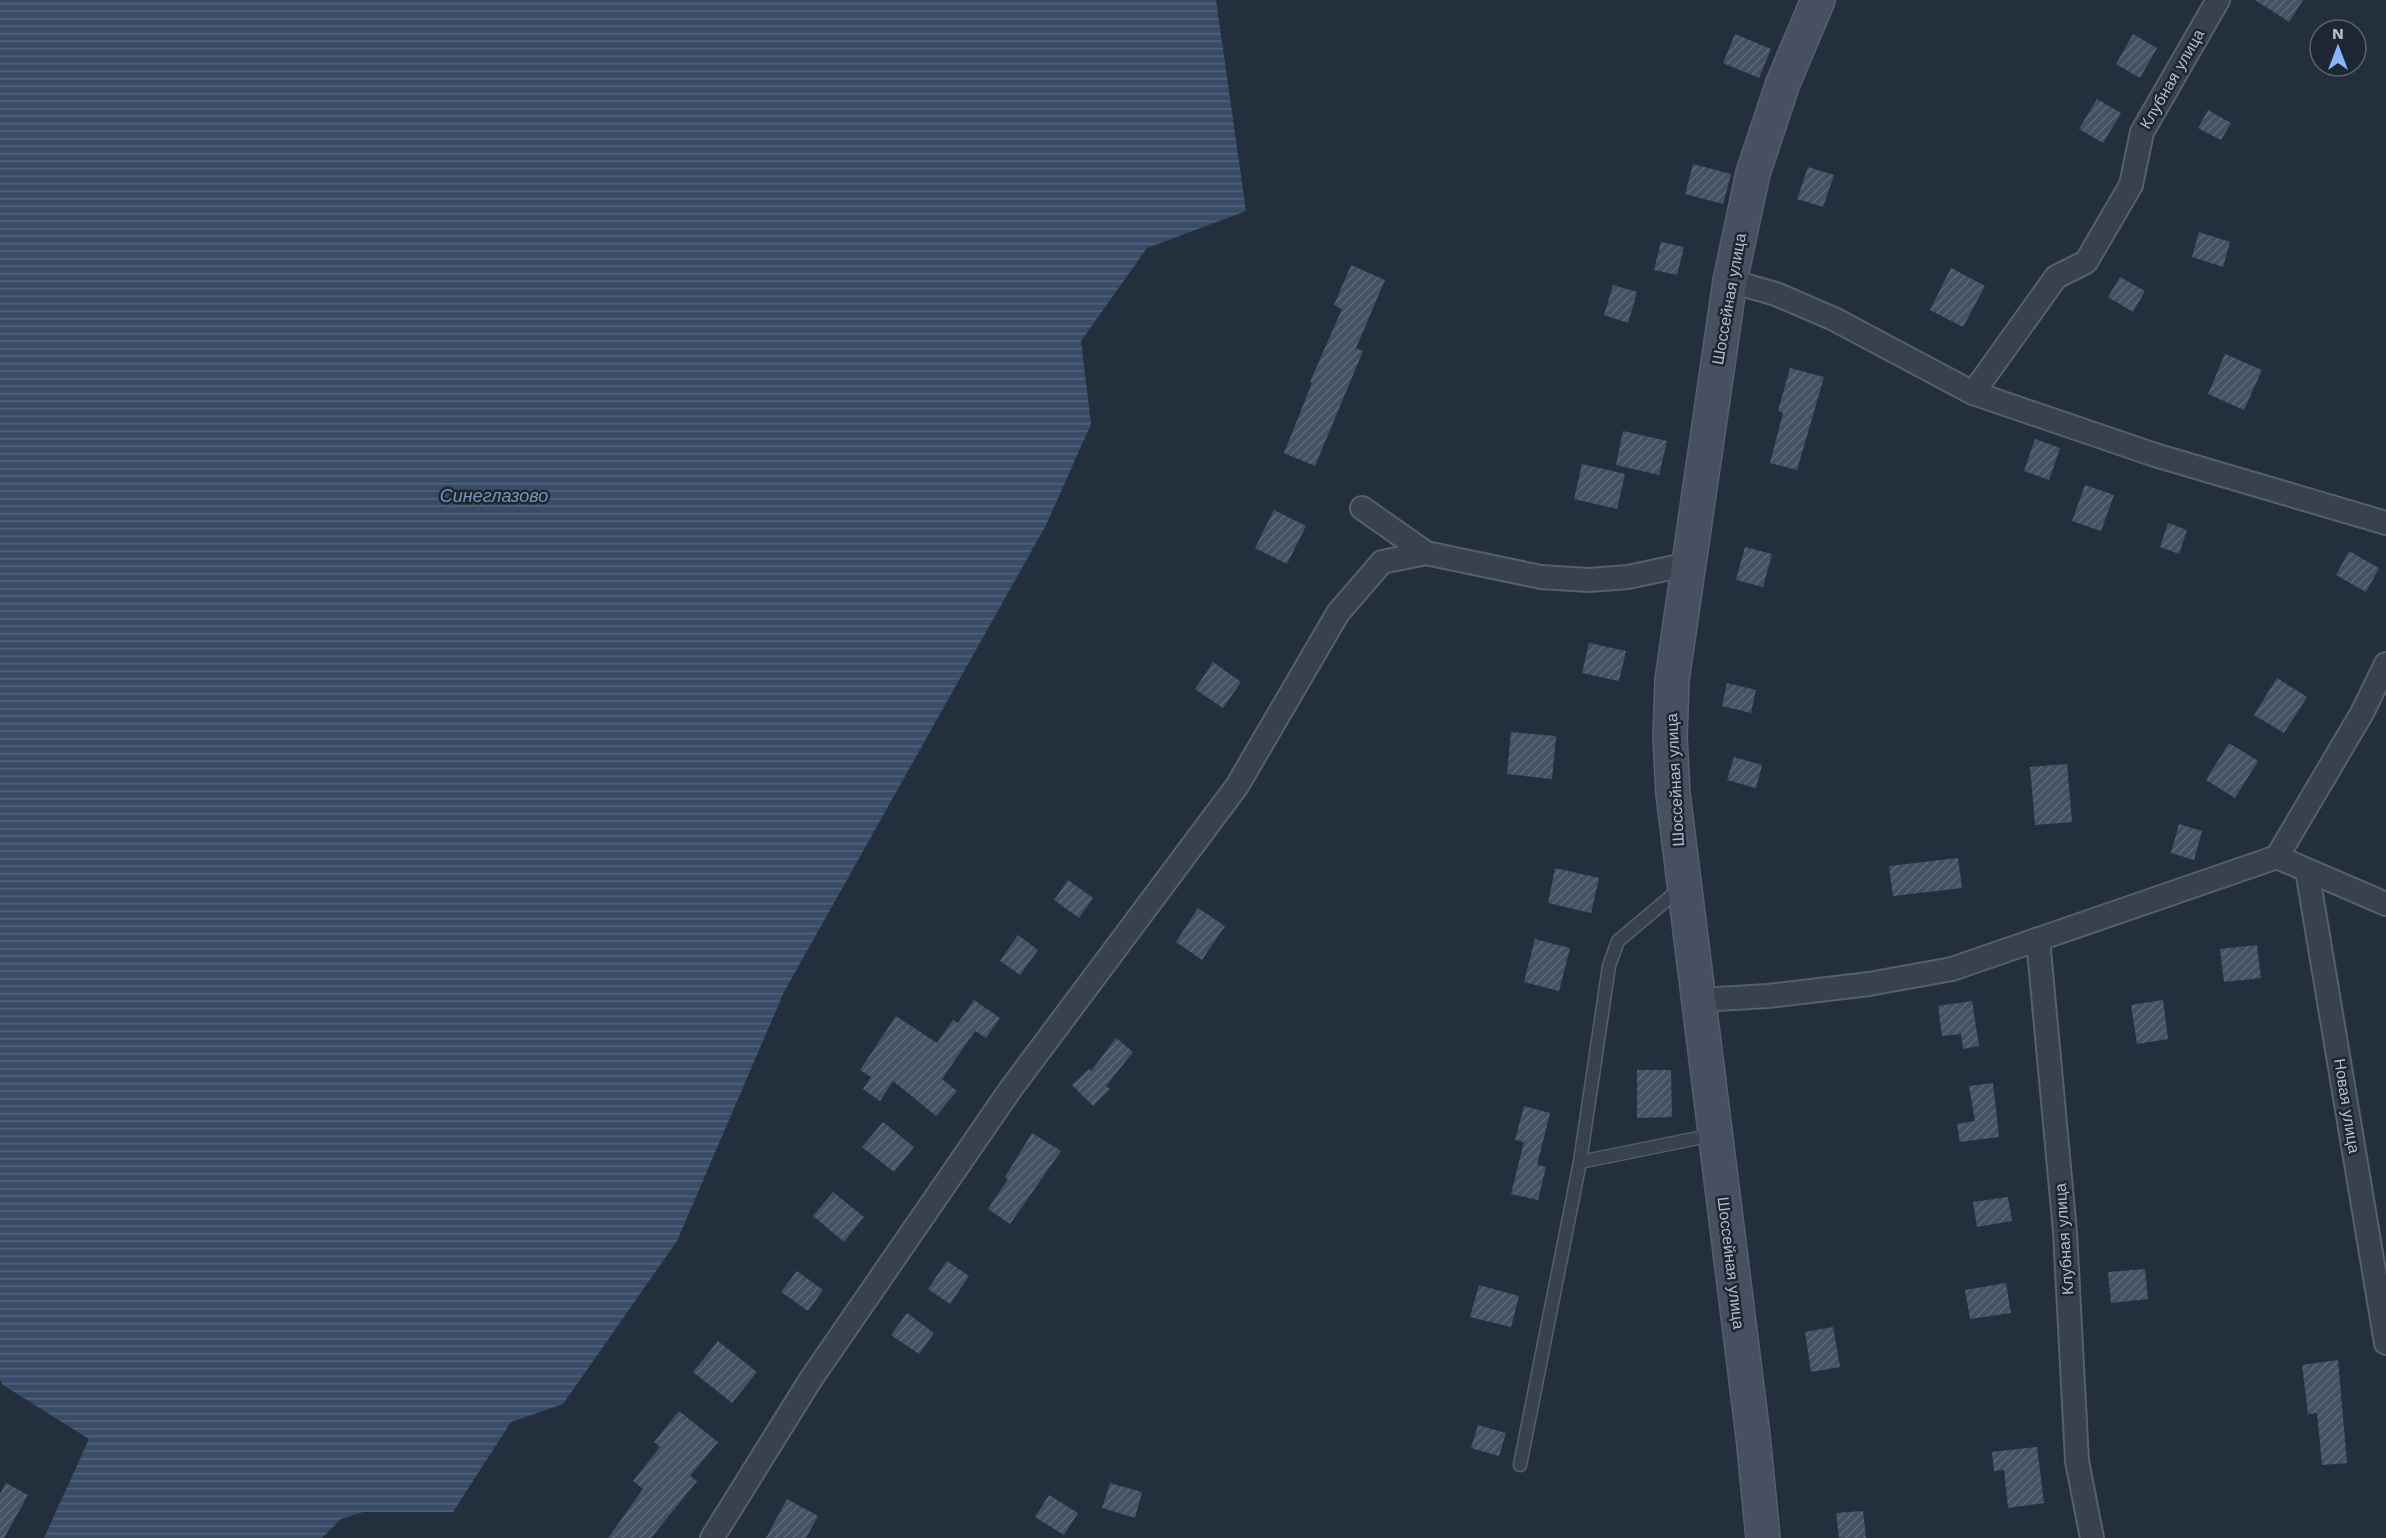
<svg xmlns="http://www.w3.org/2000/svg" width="2386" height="1538" font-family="'Work Sans',sans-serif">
<defs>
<pattern id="water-rules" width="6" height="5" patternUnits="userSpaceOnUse" patternTransform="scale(1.5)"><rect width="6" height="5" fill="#394c67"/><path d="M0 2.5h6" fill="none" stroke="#53647b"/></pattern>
<pattern id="building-hatch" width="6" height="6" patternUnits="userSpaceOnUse" patternTransform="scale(1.5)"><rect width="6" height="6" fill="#455162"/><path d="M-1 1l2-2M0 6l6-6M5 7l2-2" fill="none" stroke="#5d6877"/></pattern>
</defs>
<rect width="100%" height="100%" fill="#242f3e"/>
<path fill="url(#water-rules)" d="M0,0H1216L1246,211L1147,248L1081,341L1091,424L1046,525L784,992L677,1241L563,1404L511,1422L453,1512H363L341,1519L322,1538H44L89,1439L3,1385L0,1380Z"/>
<path fill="url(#building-hatch)" d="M2255,0H2303L2289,22Z
M1735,34L1771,49L1759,78L1723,63Z
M2133,34L2157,48L2140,78L2116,64Z
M2097,99L2121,113L2103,143L2079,129Z
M2208,110L2231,123L2221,140L2198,128Z
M1693,164L1731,174L1723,204L1685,194Z
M1808,167L1834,175L1823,207L1797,199Z
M2199,232L2230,242L2223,267L2192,257Z
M1661,242L1684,247L1677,275L1654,270Z
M1351,265L1385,280L1356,348L1363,351L1315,466L1284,453L1312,383L1310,382L1342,309L1334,305Z
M1951,268L1985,286L1963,327L1930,310Z
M2120,277L2145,291L2133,312L2108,297Z
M1613,285L1637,292L1628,323L1604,315Z
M2225,354L2262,370L2244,410L2208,394Z
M1790,368L1824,377L1797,470L1770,463L1783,413L1778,411Z
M1623,431L1667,441L1659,475L1616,465Z
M2035,439L2060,448L2049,480L2024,471Z
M1582,464L1625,474L1617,509L1574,499Z
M2085,485L2114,495L2101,531L2072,521Z
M1274,510L1306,526L1287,564L1255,548Z
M2168,523L2187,530L2179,554L2160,547Z
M1745,547L1772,554L1763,587L1736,580Z
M2349,551L2379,568L2366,592L2336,575Z
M1589,643L1626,651L1619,681L1582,673Z
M1213,662L1241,682L1223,708L1195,689Z
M2277,678L2307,697L2284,733L2254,715Z
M1727,683L1756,690L1751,713L1722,706Z
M1511,732L1556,736L1552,779L1507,774Z
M2229,743L2258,761L2235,798L2206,780Z
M1734,757L1762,765L1756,788L1727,780Z
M2067,764L2072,822L2035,825L2030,767Z
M2179,824L2202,831L2194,860L2171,853Z
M1958,858L1962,888L1893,896L1889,866Z
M1555,868L1599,878L1591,913L1548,903Z
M1068,880L1093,898L1079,918L1054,900Z
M1198,908L1225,926L1202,960L1176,942Z
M1018,935L1038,950L1020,975L1000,961Z
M1535,939L1570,948L1559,991L1524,982Z
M2257,945L2261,978L2224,982L2220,949Z
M974,1000L1000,1018L986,1038L975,1031L942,1079L957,1091L936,1116L893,1081L880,1101L863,1089L871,1077L860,1070L896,1016L937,1043L953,1020L958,1023Z
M2163,1000L2168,1039L2137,1044L2131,1005Z
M1972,1001L1979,1046L1963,1049L1961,1034L1942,1036L1938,1006Z
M1116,1038L1133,1052L1106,1086L1110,1089L1093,1106L1072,1085L1089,1069L1091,1071Z
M1637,1070H1671L1672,1117L1637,1118Z
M1993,1083L1999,1137L1960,1142L1957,1124L1975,1121L1969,1086Z
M1524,1106L1550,1113L1537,1165L1546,1167L1538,1200L1511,1194L1524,1142L1515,1140Z
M883,1122L914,1147L894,1172L862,1147Z
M1032,1133L1061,1151L1010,1224L988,1209L1008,1179L1005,1177Z
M833,1192L864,1217L844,1242L813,1216Z
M2008,1197L2012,1221L1977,1227L1973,1202Z
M947,1261L969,1276L950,1304L928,1289Z
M2145,1269L2148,1299L2111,1303L2108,1272Z
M797,1271L823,1290L808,1311L781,1292Z
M2006,1283L2011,1313L1970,1319L1965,1290Z
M1479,1285L1519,1296L1511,1327L1470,1317Z
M907,1313L934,1333L919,1354L891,1335Z
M1833,1327L1840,1367L1811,1372L1805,1332Z
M718,1341L757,1372L732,1403L693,1372Z
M2338,1360L2347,1463L2322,1465L2317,1413L2308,1414L2302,1365Z
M679,1411L718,1442L690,1476L697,1481L651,1538H608L643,1489L633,1481L660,1447L654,1442Z
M1478,1425L1506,1433L1499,1456L1471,1448Z
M2037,1447L2044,1503L2008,1508L2004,1470L1994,1471L1992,1452Z
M6,1483L28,1495L4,1538H0V1494Z
M1110,1483L1142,1492L1135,1518L1102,1508Z
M1049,1495L1078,1513L1064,1535L1035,1517Z
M787,1499L818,1516L806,1538H766Z
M1863,1511L1866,1538H1839L1836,1513Z"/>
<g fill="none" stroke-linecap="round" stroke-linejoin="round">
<defs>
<path id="lane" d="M1580,1162L1609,966L1618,941L1682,887
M1520,1465L1580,1162L1713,1135"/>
<path id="street" d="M1730,281L1776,294L1834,319L1973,393L2155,455L2386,523
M1973,393L2056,277L2086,262L2131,185L2142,132L2218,0
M1362,508L1426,553L1541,577L1589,580L1628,577L1689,564
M2277,857L2362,713L2386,664
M2307,870L2386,1343
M2038,939L2065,1232L2077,1461L2092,1538
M1700,1000L1768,996L1869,984L1952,969L2277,857L2386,904
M712,1538L811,1379L1010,1090L1237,786L1338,613L1382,562L1426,553"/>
<path id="secondary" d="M1763,1538L1753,1436L1673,794L1670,737L1672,680L1730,281L1753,173L1783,83L1818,0"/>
</defs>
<use href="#lane" stroke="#565f6c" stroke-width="15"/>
<use href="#street" stroke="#565f6c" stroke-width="26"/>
<use href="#secondary" stroke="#565f6c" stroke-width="36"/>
<use href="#lane" stroke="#38414e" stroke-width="12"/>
<use href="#street" stroke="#38414e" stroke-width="22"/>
<use href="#secondary" stroke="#465061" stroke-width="33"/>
</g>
<g text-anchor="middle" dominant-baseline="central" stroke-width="5" stroke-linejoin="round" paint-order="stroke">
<g font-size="16" fill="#b4bcc9" stroke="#1d2633">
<text transform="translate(2172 79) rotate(-60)">Клубная улица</text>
<text transform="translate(1729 299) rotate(-80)">Шоссейная улица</text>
<text transform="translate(1675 780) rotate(-93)">Шоссейная улица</text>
<text transform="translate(2347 1106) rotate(81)">Новая улица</text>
<text transform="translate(2064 1239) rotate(-94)">Клубная улица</text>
<text transform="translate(1731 1263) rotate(83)">Шоссейная улица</text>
</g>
<g font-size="18" font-style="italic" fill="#7c92b1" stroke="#1d2633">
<text x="494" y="495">Синеглазово</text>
</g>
</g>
<g transform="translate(2338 48)"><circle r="28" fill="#1d2633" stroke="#59626f" stroke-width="1.5"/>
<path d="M0-4.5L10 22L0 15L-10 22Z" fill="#8ab4f8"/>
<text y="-9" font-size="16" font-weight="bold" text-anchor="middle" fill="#b4bcc9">N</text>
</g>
</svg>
